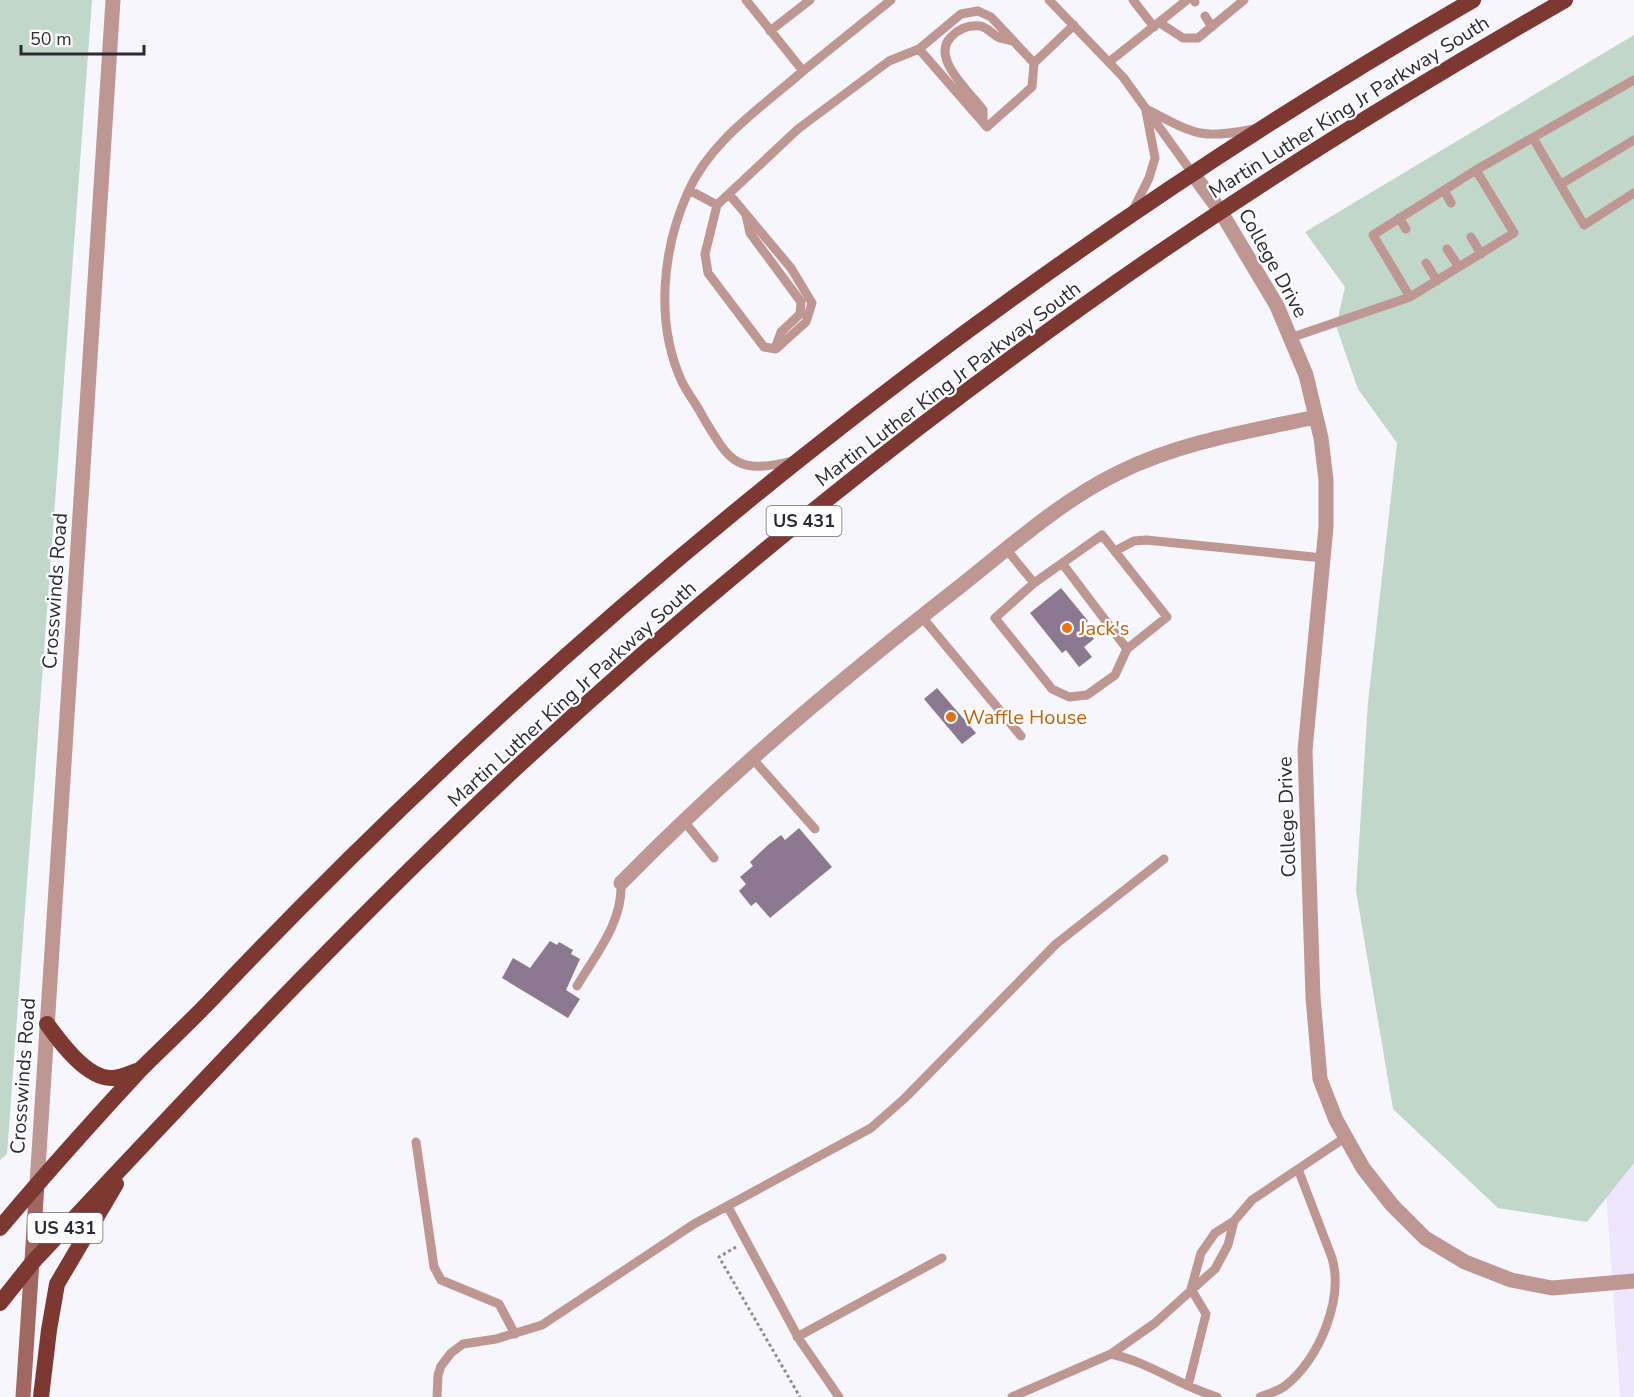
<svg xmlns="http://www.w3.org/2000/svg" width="1634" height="1397" font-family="'Nunito Sans',sans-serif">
<rect width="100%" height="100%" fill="#f7f6fc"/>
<path fill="#ede6fd" d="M1634,911V1397H1620L1603,1145Z"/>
<path fill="#c0d7ca" d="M0,0H92L7,1154L0,1160Z
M1634,35V1163L1587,1222L1498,1208L1393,1109L1356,891L1368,702L1397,443L1358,389L1336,326L1345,287L1305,232Z"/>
<path fill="#8c7890" d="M1061,588L1088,621L1083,625L1094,639L1084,647L1092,657L1079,667L1066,650L1062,653L1030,613Z
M937,688L976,733L962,744L924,699Z
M799,828L832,867L770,918L756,902L751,906L739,891L746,884L740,877L753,866L750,862L768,845L781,835L785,840Z
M550,941L557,945L559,942L573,950L571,954L580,959L566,990L580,999L568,1018L502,978L513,958L530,968Z"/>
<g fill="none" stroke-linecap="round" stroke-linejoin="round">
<path stroke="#8e8c94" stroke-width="3" stroke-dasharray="3 3" stroke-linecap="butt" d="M736,1247L719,1257L800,1397"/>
<path stroke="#bf9792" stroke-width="9" d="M746,0L803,71L891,0
M1049,0L1123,77L1193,174
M1133,0L1154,27
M1194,0L1195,2
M1205,16L1212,27
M1160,23L1183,38H1198L1244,0
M770,31L810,0
M919,49L987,127L1032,87L1034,63L1074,25
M1109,62L1187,0
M1148,110C1195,134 1200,140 1254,129
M983,121V110C970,92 930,58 951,37C959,28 968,25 980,26C988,27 992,35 1000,38C1003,39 1009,40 1013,41
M1533,138L1584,225L1634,193
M1561,184L1634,140
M689,190L717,205L705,254L708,273L764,347L776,349L806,322L812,303L791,268L729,194
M1444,190L1451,203
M717,205L798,129L889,61L919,49L961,14L978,11L991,17L1034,63
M1132,212L1149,178L1155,158L1146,111
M746,215L750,233L801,302L800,314L781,332L776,346
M1399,218L1406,229
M1471,237L1481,254
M1447,249L1459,267
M1426,263L1437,281
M1410,297L1373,235L1476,170
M1290,338L1410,297L1514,233L1476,170L1634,80
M792,461C736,475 730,462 703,417C697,405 688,394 682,382C655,323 662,250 688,192C710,141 762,107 803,71
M1007,550L1034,583
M1115,551L1134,541L1146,540L1323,558
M1062,563L1127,649L1115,675L1087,695L1069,697L1052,689L995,618L1034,583L1102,535L1167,617L1127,649
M922,617L1021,736
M751,757L815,829
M683,820L714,858
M577,986C596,954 623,922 621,883
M416,1142L434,1267L441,1280L499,1304L515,1334
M728,1207L799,1339L839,1397
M797,1337L942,1258
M1111,1354C1149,1362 1180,1386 1217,1397
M1188,1386L1206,1314L1191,1289L1201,1253L1215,1233L1234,1221L1252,1200L1346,1137
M437,1397L438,1375L441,1366L451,1353L463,1344L496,1339L542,1325L694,1224L871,1128L905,1098L1056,944L1164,859
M1012,1397L1111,1354L1155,1323L1215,1269L1228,1245L1234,1221
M1260,1397C1268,1394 1278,1391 1285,1386C1319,1360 1344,1299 1332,1258L1298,1169"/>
<path stroke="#bf9792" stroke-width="15" d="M1193,174L1221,212L1277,306L1306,375L1321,438L1326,480V527L1305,750L1313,997L1320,1079L1336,1120L1363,1168L1392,1205L1425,1238L1465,1262L1511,1280L1552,1288L1634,1281
M621,883C727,775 839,681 958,588C1010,547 1060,501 1120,472C1181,442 1250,431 1316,417"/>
<path stroke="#bf9792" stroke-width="15" d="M37,1184L113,0"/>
<path stroke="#a16862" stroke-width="15" d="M23,1397L37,1184"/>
<path stroke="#7e3832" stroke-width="16" d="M47,1024C60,1042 87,1079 112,1078C121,1078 132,1072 140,1070
M0,1228C45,1174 93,1121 141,1069C164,1046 188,1024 210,1001C581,609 1006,270 1473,0
M0,1303L32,1263C190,1095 347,925 516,768C694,603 885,447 1083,306C1238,195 1400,95 1565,0
M41,1397L49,1330L57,1284L116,1184"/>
</g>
<g fill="#e8710a" stroke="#fff" stroke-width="2">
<circle cx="1067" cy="628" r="6"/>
<circle cx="951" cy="717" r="6"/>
</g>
<g text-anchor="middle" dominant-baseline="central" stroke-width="4.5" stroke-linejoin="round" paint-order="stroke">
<g fill="#fff" stroke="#6c6a72" stroke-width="1.5">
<rect x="766.5" y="506" width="75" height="30" rx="4.5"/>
<rect x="27.5" y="1213" width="75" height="30" rx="4.5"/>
</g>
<g font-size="18" font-weight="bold" fill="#2d2a35">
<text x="804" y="521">US 431</text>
<text x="65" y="1228">US 431</text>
</g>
<g font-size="20" fill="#2d2a35" stroke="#fff">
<text transform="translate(1349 107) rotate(-32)">Martin Luther King Jr Parkway South</text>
<text transform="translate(1273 263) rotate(61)">College Drive</text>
<text transform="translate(948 384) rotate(-37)">Martin Luther King Jr Parkway South</text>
<text transform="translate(55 591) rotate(-86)">Crosswinds Road</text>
<text transform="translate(572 694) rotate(-42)">Martin Luther King Jr Parkway South</text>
<text transform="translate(1287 817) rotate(-92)">College Drive</text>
<text transform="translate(23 1076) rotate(-86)">Crosswinds Road</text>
</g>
<g font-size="20" fill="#c56008" stroke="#fff" text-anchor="start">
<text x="1079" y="628">Jack's</text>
<text x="963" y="717">Waffle House</text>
</g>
</g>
<path d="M21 45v9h123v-9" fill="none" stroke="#2d2a35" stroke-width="3"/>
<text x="30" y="45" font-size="18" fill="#2d2a35" stroke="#ffffff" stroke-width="4.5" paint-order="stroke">50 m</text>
</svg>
